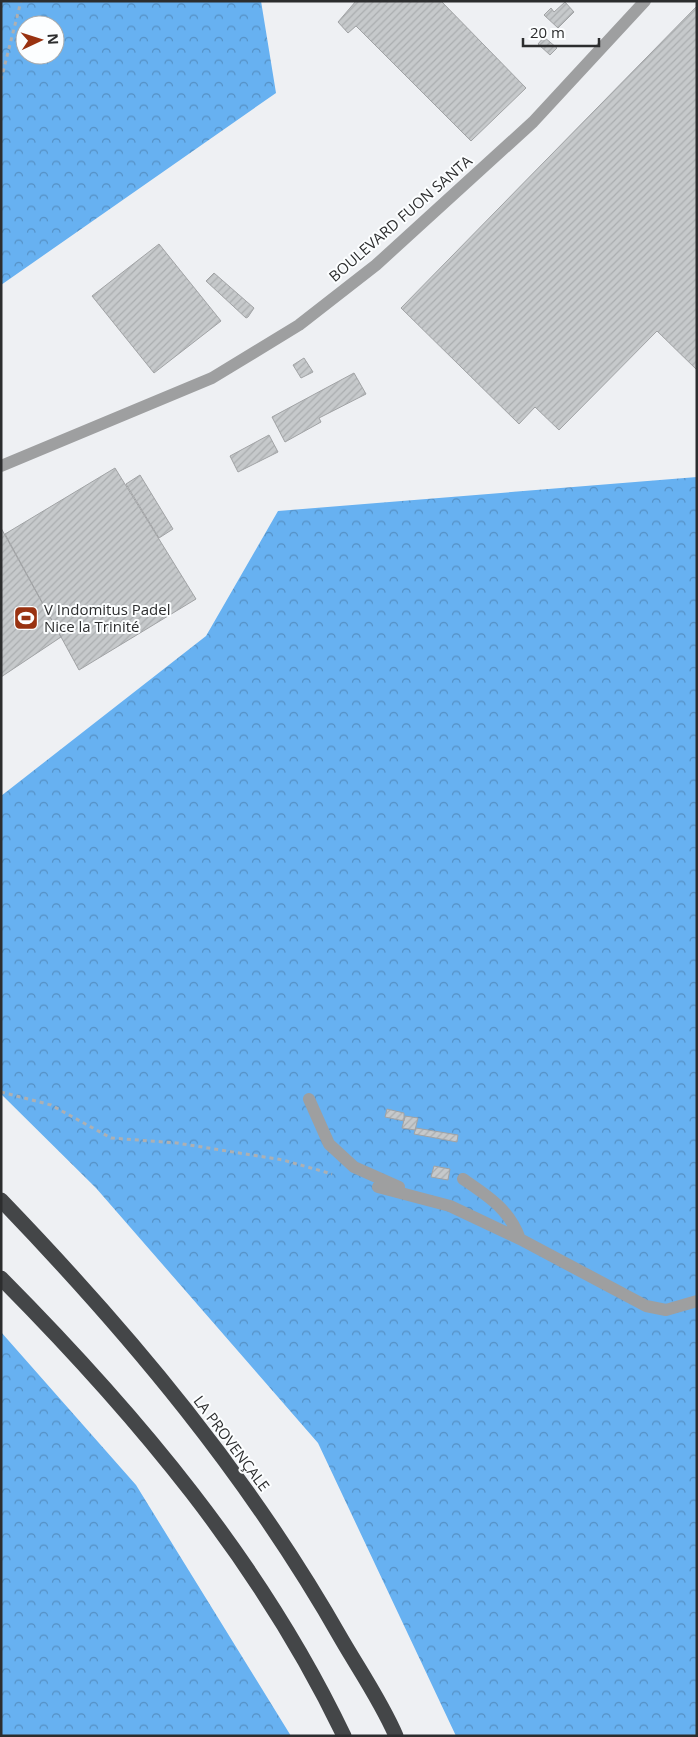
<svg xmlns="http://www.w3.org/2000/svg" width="698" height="1737" font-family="'Open Sans',sans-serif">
<defs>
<pattern id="forest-crowns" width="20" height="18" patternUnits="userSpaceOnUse" patternTransform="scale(1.25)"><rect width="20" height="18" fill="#67b1f1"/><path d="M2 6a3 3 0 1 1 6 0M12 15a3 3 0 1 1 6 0" fill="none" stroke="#5590c4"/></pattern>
<pattern id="building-hatch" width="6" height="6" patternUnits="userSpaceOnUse" patternTransform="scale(1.25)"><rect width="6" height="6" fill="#c6c9cb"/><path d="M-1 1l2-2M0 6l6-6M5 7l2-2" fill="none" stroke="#aaadaf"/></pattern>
</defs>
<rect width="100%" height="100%" fill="#eef0f3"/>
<path fill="url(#forest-crowns)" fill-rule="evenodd" d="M1,1H261L276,93L1,285ZM25,25H55V55H25Z
M697,477V1736H456L318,1443L96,1188L1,1094V796L206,636L278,511Z
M1,1332L136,1485L291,1736H1Z"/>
<path fill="url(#building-hatch)" stroke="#a1a3a5" d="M356,1H441L526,88L471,141L356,26L348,33L338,22Z
M565,2L574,12L558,28L544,15L551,8L554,12Z
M697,6V370L657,331L559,430L535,407L519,424L401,308Z
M544,37L557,48L550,55L538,44Z
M159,244L221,321L154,373L92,296Z
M214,273L254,308L248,317L246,318L206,281Z
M304,358L313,372L301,378L293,365Z
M354,373L366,394L319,418L321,422L285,442L272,417Z
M269,435L278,452L238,472L230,456Z
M115,468L196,599L79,670L5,534Z
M140,475L173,529L159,538L126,484Z
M1,528L61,637L1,677Z
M387,1109L404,1113V1121L385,1117Z
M405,1116L418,1118L415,1130L402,1128Z
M416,1128L458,1135L457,1142L414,1134Z
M434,1166L450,1169L448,1180L431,1177Z"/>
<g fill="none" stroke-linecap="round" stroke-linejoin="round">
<path stroke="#aeb0b2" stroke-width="3" stroke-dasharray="4 4" stroke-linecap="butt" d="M1,80L21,1
M1,1092L51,1105L111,1138L177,1143L283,1160L332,1174"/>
<path stroke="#9e9fa0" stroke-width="12" d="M1,466L212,378L299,325L376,265L533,122L645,1
M309,1099L329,1144L354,1167L399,1187
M463,1179C488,1196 509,1209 520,1239
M378,1187L450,1206L520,1239L646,1306L666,1310L697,1301"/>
<path stroke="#444648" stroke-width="15" d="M1,1200C131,1335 249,1476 342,1640C360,1671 382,1703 396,1736
M1,1278C136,1414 261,1562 344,1736"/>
</g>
<defs>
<symbol id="stadium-square" viewBox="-11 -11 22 22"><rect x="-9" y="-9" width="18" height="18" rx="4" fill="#993211" stroke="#fcfeff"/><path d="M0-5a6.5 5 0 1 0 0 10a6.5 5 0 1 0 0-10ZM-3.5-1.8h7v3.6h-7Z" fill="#fff"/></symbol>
</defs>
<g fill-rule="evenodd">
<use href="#stadium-square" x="12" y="604" width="28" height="28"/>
</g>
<g text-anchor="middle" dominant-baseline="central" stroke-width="4" stroke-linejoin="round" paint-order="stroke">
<g font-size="15" fill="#2c2d2e" stroke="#fcfeff">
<text transform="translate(400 218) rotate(-41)">BOULEVARD FUON SANTA</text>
<text transform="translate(232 1443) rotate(53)">LA PROVENÇALE</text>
</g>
<g font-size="15" fill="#2c2d2e" stroke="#fcfeff" text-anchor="start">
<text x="44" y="609">V Indomitus Padel<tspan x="44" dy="17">Nice la Trinité</tspan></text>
</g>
</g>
<rect width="698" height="1737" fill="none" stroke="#2c2d2e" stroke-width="5"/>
<g transform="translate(40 40) rotate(86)"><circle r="24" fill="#fcfeff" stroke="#a9aaab"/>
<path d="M0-4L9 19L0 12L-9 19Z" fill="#993211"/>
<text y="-8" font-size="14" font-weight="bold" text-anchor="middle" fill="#2c2d2e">N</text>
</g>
<path d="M523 38v8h76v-8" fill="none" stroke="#2c2d2e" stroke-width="2.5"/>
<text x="530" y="38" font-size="15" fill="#2c2d2e" stroke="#fcfeff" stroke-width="4" paint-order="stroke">20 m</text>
</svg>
